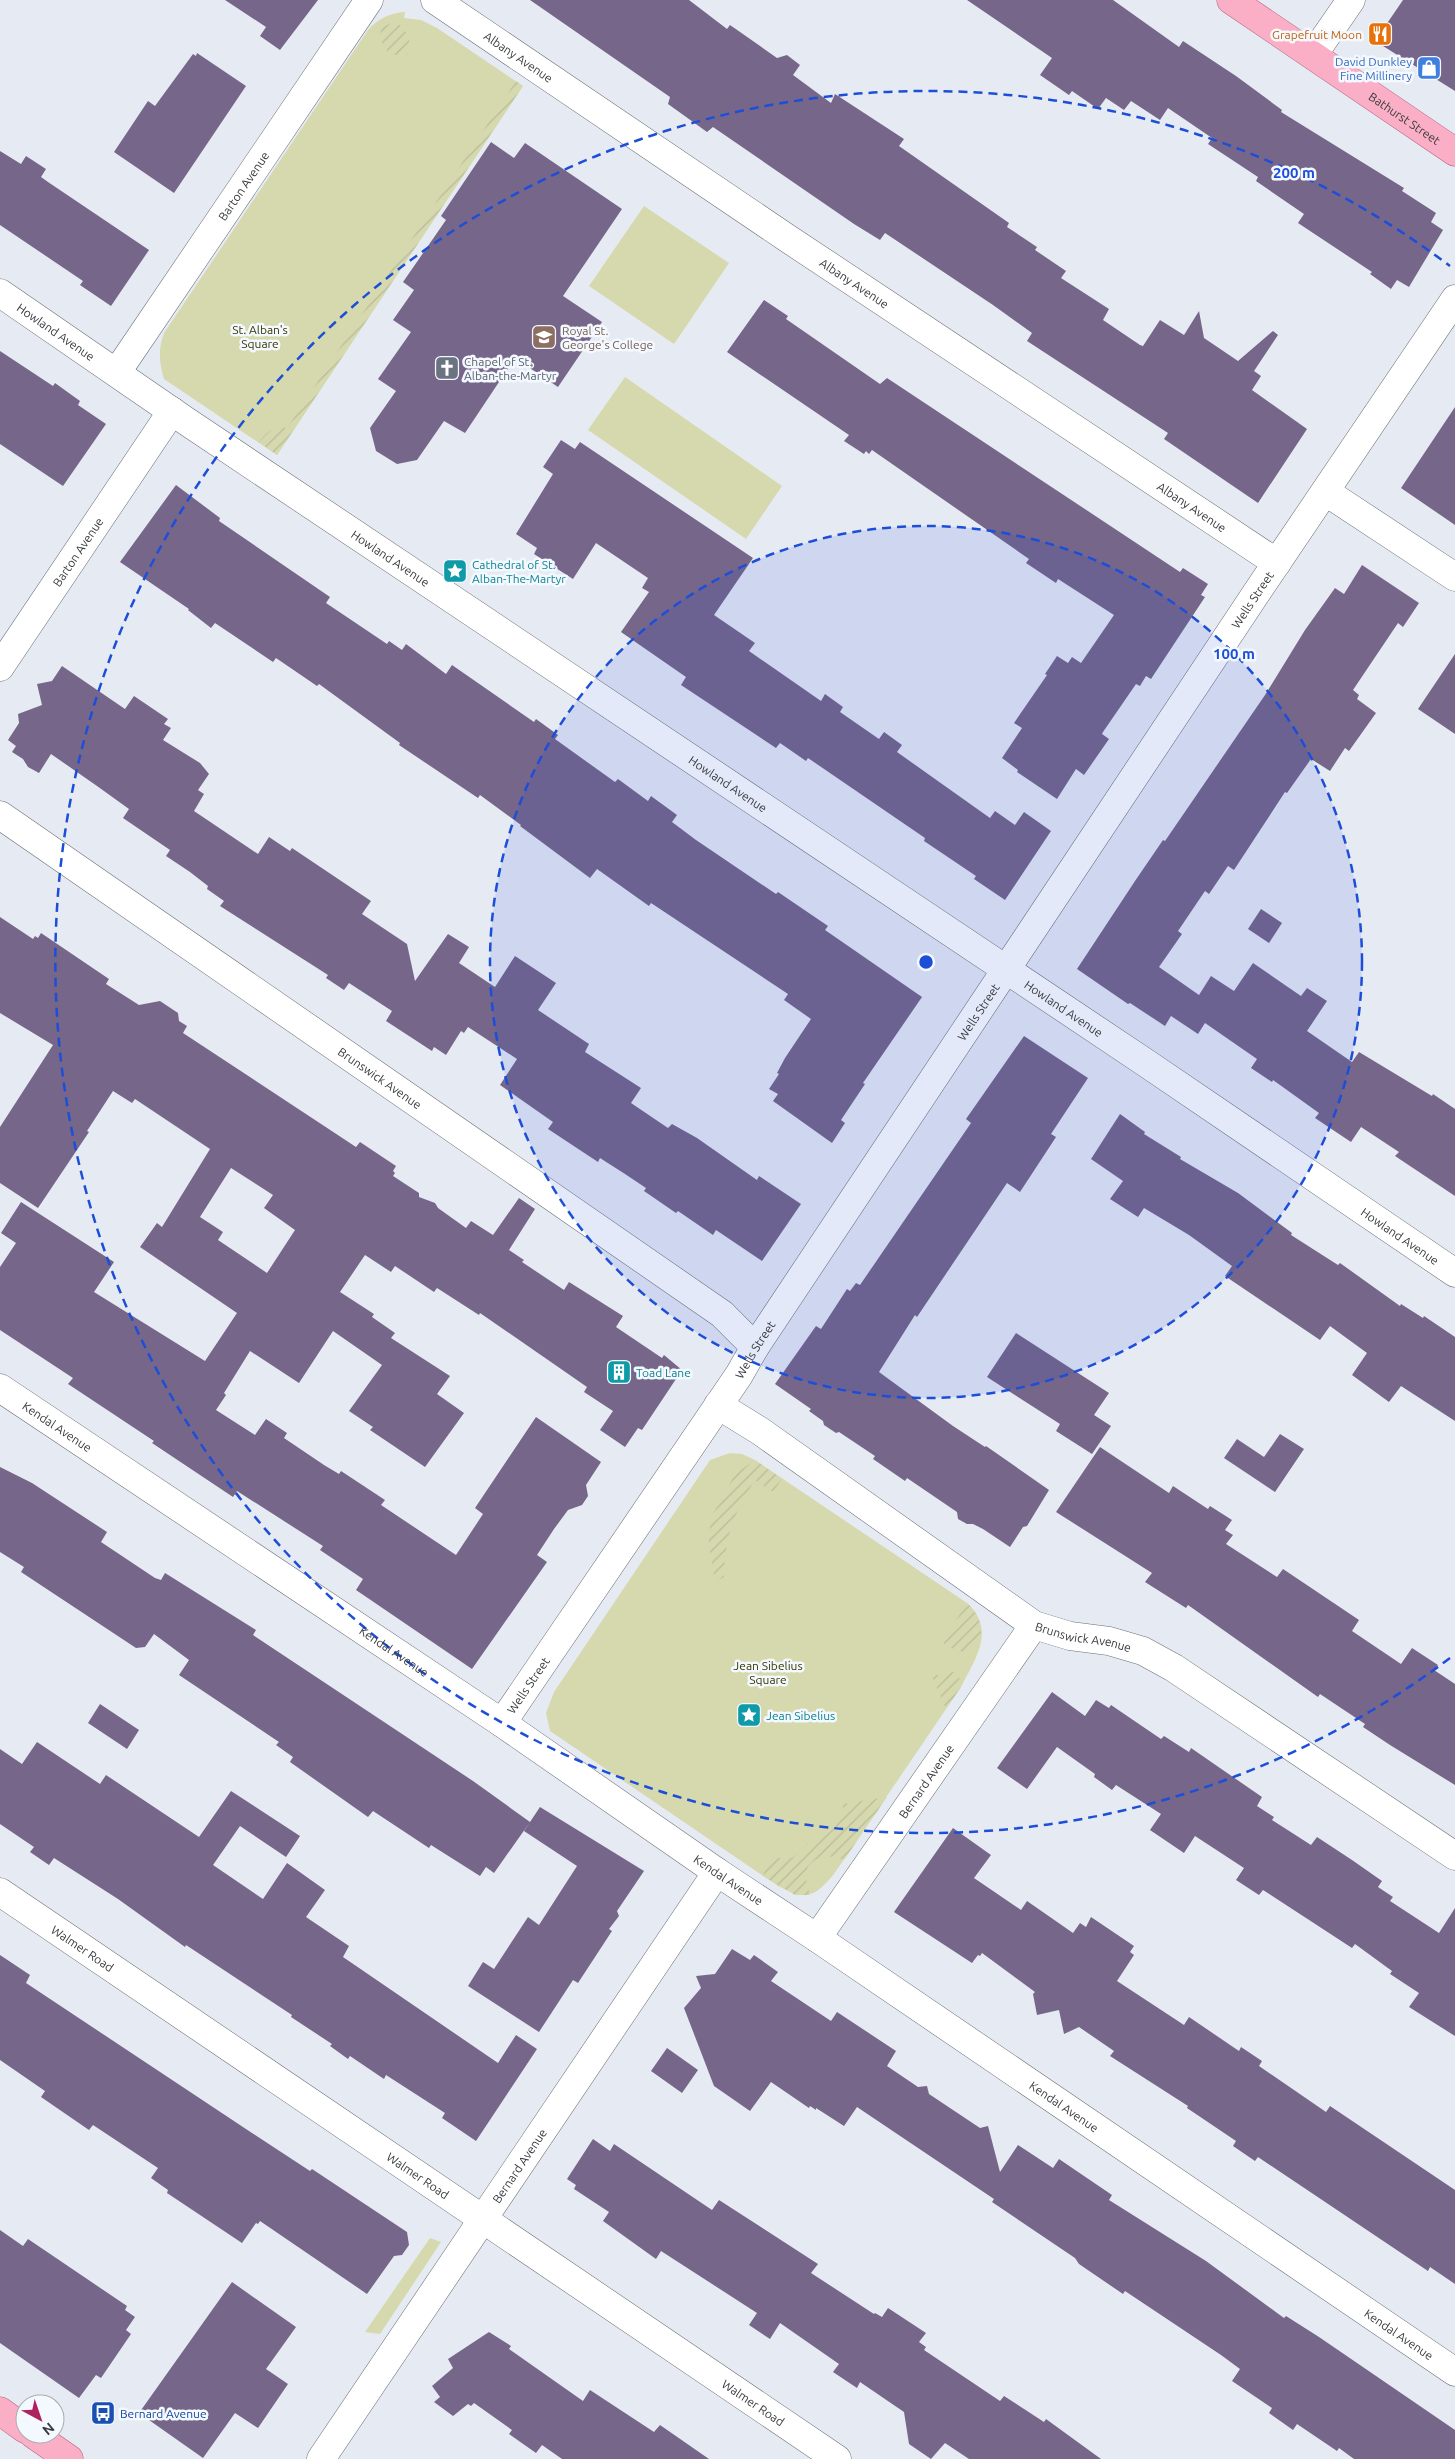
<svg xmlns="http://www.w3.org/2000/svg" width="1455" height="2459" font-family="Ubuntu,sans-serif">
<defs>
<pattern id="garden-furrows" width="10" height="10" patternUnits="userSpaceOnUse" patternTransform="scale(1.25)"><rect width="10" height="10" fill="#d6d9ae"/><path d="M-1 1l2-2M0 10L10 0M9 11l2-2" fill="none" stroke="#b8bb97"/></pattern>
</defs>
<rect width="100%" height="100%" fill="#e6ebf3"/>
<path fill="#d6d9ae" d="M405,12L404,18L421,20L437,28L523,86L277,455L164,379C159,362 158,349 164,333L368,30C378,19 389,13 405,12Z
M644,206L729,263L674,344L589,286Z
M625,377L782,486L746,539L588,430Z
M730,1453L742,1454L755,1460L967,1603C996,1630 976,1658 961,1687L834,1874C814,1898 807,1900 778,1886L550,1731L546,1713L554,1692L710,1460Z
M430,2238L441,2242L380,2334L365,2332Z"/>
<path fill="url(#garden-furrows)" d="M394,22C406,27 413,41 408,54L403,57L389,53C382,45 378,37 382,27Z
M516,81L523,86L277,455L259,442C268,431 272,427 287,428Z
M755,1460L782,1479L773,1492L755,1480C733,1515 725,1536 724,1577L715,1582L708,1536L713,1514L735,1474Z
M967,1603C980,1615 982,1625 981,1642C968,1656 956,1653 942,1642Z
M958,1671L961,1687L946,1709L932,1676Z
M887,1797L844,1860C829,1852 804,1857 806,1879C807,1884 809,1890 810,1895H795L763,1876L771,1855C790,1864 795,1857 807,1844C809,1842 814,1841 817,1839C833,1832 843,1822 843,1804Z"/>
<path fill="#766689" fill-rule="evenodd" d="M225,0H318L280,50L260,36L266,27Z
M530,0H689L727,29L730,25L777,58L787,55L800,65L793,75L831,103L835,94L904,139L899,146L1009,223L1007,227L1037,247L1035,250L1066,271L1061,278L1109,309L1103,320L1140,345L1143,346L1160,320L1184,335L1199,311L1204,338L1238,361L1273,331L1278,335L1254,371L1261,376L1252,390L1307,429L1258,503L1164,439L1168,433L1027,341L1032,333L993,305L885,233L880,240L854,224L713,127L707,132L668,104L670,97Z
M967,0H1113L1179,47L1183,41L1236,76L1282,110L1281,112L1404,188L1402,191L1436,213L1431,222L1443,230L1409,287L1397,280L1391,289L1370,274L1372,272L1298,223L1304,214L1256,181L1258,177L1208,144L1212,138L1168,108L1160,120L1131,101L1124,110L1106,98L1098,109L1072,91L1069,95L1040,75L1052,58Z
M1403,0H1455V91L1375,41Z
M197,53L246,86L174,193L114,152L148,101L155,106L193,54L196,56Z
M491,142L514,158L525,143L622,209L563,296L602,322L558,387L515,358L465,433L444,421L417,460L397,464L376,451L370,428L396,391L378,379L411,332L393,320L414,290L403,282L446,220L441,216Z
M0,151L21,164L26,156L46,169L41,177L48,182L149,250L111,306L80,285L83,281L0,225Z
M764,300L788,316L786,319L880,384L887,378L1180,572L1183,568L1208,584L1201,595L1205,597L1151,679L1146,676L1140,686L1136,684L1103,732L1102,734L1109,739L1084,775L1076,769L1057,799L1017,772L1018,770L1002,758L1022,728L1014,723L1047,675L1045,674L1057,656L1068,663L1072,657L1081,663L1114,615L1058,579L1056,583L1026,563L1029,559L872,450L869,454L866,451L864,454L844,441L849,435L727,352Z
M0,351L53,386L55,383L80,401L78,405L106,424L63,486L0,444Z
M1455,407V525L1401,488Z
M561,440L575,449L580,442L753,558L714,615L755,643L749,651L821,701L825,694L843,707L840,712L879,739L884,732L902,745L897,752L990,818L995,811L1015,825L1024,812L1051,831L1005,900L974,879L976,876L924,841L925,838L808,758L806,761L780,743L776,748L681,685L686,677L621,632L649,592L642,588L648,578L596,543L573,579L534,554L537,548L516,534L553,474L543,467Z
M176,485L220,518L219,521L330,597L326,603L387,644L389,641L402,650L406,644L446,674L452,665L534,722L536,719L558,735L555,739L615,782L618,779L648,801L651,796L677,815L672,822L696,840L776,894L778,892L828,926L825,930L922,997L863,1083L865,1084L841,1120L845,1123L832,1143L773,1101L778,1094L769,1089L779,1074L777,1073L785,1058L811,1019L784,1000L788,994L651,903L649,906L597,869L590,878L520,826L521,825L480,795L478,798L399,745L400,743L319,684L317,686L276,658L273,662L215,623L211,628L188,610L189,609L120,562Z
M1362,565L1419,603L1403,627L1398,623L1353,690L1359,695L1357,699L1376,713L1349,751L1345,748L1330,771L1311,759L1287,793L1285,792L1234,870L1228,866L1209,894L1205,891L1178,931L1182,934L1159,967L1199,995L1211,976L1234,991L1253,963L1301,996L1307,988L1327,1001L1307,1031L1352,1062L1359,1052L1432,1096L1433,1094L1455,1109V1196L1395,1156L1399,1152L1361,1127L1351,1142L1315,1118L1319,1113L1273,1080L1272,1082L1251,1068L1257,1059L1205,1023L1198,1034L1171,1016L1165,1026L1130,1003L1128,1004L1077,969L1135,881L1163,840L1165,841L1265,695L1305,630L1335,588L1344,594Z
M1455,654V734L1418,709Z
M62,666L125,709L134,696L168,719L164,724L171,728L163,740L200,763L209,774L198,790L204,794L194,811L258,854L269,837L290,851L292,848L371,901L362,914L407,944L415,981L448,934L469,947L459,963L495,987L515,956L556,983L538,1010L589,1044L585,1052L641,1088L631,1103L668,1128L672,1124L697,1138L757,1180L759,1176L801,1204L762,1261L716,1230L713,1235L678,1211L676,1213L644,1191L646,1188L625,1174L600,1158L598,1162L548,1129L553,1122L500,1085L517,1059L468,1027L464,1033L461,1031L446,1055L434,1047L432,1051L386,1021L392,1011L349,983L344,990L326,978L328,975L220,906L224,901L207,889L208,886L190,872L166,856L170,850L123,818L129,809L97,786L51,754L39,773L28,767L23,759L12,752L16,746L8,740L19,723L18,714L42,705L37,684L52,681Z
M1261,909L1282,923L1269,943L1248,929Z
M0,917L33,939L35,936L38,938L41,933L109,979L106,984L139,1005L160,1001L178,1013L179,1021L187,1026L183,1033L356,1147L360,1142L396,1166L393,1171L395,1173L393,1176L419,1193V1197L435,1203L438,1208L466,1228L471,1221L493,1235L519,1198L535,1209L509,1250L524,1260L522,1262L564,1290L569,1282L623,1316L616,1327L662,1358L664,1355L682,1370L642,1430L638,1428L625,1447L600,1430L613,1411L584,1392L587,1387L480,1313L479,1315L437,1288L434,1292L395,1266L391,1272L365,1255L340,1292L374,1314L372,1317L395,1333L391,1338L450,1376L437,1394L464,1413L425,1467L370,1430L373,1427L349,1411L382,1365L333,1331L299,1383L250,1351L224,1393L226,1395L216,1410L255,1435L266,1419L287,1433L284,1438L324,1465L339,1474L341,1471L385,1500L381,1505L456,1555L483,1514L475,1508L536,1417L601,1462L586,1485L588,1496L582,1505L568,1510L554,1529L537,1555L547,1562L472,1669L356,1590L363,1579L320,1550L323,1546L237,1491L233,1497L152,1443L154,1441L68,1384L73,1378L0,1330V1267L16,1243L1,1233L21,1202L114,1262L94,1292L205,1361L237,1313L140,1247L157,1223L162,1227L210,1149L135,1099L132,1103L113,1091L87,1131L89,1132L38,1208L0,1183V1127L53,1045L0,1013ZM231,1168L273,1195L264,1208L295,1230L267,1273L218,1240L223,1232L200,1217Z
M1024,1036L1088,1078L1051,1134L1056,1137L1020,1192L1007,1183L917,1317L915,1315L879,1372L953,1426L985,1447L986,1446L1049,1490L1027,1526L1023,1527L1010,1547L983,1529L973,1524H967L958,1519L957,1512L907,1478L905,1481L873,1459L875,1456L839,1432L836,1433L824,1425L823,1421L809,1411L811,1409L775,1384L816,1326L821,1329L847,1289L850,1291L856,1283L860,1285L971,1123L966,1119Z
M1120,1114L1145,1132L1144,1134L1181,1157L1180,1159L1238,1193L1292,1233L1291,1235L1338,1265L1340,1263L1400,1306L1401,1304L1423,1318L1424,1316L1455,1337V1421L1401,1386L1389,1402L1352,1375L1367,1353L1330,1326L1320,1340L1225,1276L1232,1266L1189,1235L1144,1208L1138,1217L1110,1199L1123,1181L1091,1159Z
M1016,1333L1109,1393L1094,1415L1111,1426L1092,1454L1056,1431L1060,1424L987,1377Z
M1280,1434L1304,1449L1275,1492L1224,1458L1237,1439L1264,1457Z
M1100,1447L1169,1493L1173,1486L1208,1509L1210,1506L1232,1520L1225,1530L1233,1535L1226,1544L1277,1577L1283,1569L1359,1620L1352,1631L1401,1664L1412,1648L1438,1665L1434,1670L1455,1684V1785L1390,1745L1363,1727L1365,1724L1320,1694L1318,1697L1188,1605L1186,1608L1145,1582L1152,1573L1056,1512Z
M0,1467L32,1483L107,1532L101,1542L155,1578L161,1580L165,1573L256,1630L253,1635L473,1781L530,1822L494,1873L486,1867L480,1876L431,1845L429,1848L373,1811L368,1817L290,1762L293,1757L276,1745L279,1742L179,1675L189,1660L154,1634L145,1647L136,1648L21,1572L24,1567L0,1552Z
M1052,1692L1085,1716L1096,1700L1109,1708L1111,1705L1161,1739L1164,1736L1189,1752L1191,1748L1262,1797L1257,1806L1274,1817L1272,1820L1311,1845L1317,1837L1352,1860L1382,1881L1378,1887L1393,1897L1390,1901L1439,1933L1455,1908V2036L1409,2007L1419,1993L1390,1974L1392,1971L1355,1944L1352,1948L1263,1890L1259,1895L1236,1880L1244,1868L1195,1836L1184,1853L1150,1830L1161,1814L1116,1785L1112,1790L1094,1777L1095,1774L1057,1747L1027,1789L997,1768Z
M100,1704L139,1730L127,1749L88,1723Z
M37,1742L100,1784L106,1775L199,1837L231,1791L300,1836L286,1857L240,1826L213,1865L263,1899L287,1863L325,1890L306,1917L349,1946L343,1957L498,2063L516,2035L537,2049L476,2141L442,2118L445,2113L386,2075L384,2079L350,2056L348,2059L330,2046L332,2044L291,2017L292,2015L186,1945L185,1947L118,1899L54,1858L49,1865L30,1852L34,1847L0,1824V1749L22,1764Z
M540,1807L644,1871L617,1911L619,1916L609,1929L612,1931L578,1983L573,1980L539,2032L468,1986L483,1962L494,1969L528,1917L539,1925L577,1866L524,1831Z
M953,1828L991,1855L974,1878L1021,1910L1027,1901L1073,1933L1080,1923L1086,1927L1091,1917L1134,1946L1130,1952L1134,1955L1117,1981L1184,2025L1189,2017L1239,2051L1241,2047L1262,2061L1259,2066L1326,2112L1330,2106L1455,2190V2284L1430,2267L1428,2271L1258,2157L1255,2161L1233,2146L1236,2141L1187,2108L1188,2106L1110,2056L1114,2051L1079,2027L1064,2034L1059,2010L1037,2015L1033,1994L1035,1992L982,1953L980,1956L978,1955L972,1963L894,1912Z
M732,1949L750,1960L754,1955L778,1972L771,1981L831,2021L837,2012L896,2051L887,2066L918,2087L927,2086L929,2094L980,2128L988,2126L1000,2172L1018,2145L1053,2168L1059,2159L1112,2195L1109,2200L1206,2261L1284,2318L1286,2316L1319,2337L1455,2430V2459H1354L1339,2448L1337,2451L1297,2424L1293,2430L1269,2413L1272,2408L1232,2381L1240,2369L1221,2355L1125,2291L1123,2294L1079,2264L1075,2258L992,2202L994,2199L857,2107L844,2126L816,2108V2110L810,2106L809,2108L771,2082L750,2111L714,2086L684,2008L701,1988L696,1976L715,1974Z
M0,1955L30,1975L26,1983L252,2133L310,2171L312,2169L407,2232L409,2245L402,2255L394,2256L367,2294L260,2221L258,2224L256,2223L242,2243L167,2193L168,2190L151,2178L158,2168L93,2125L89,2130L41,2097L45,2091L0,2060Z
M667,2048L698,2070L682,2093L651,2071Z
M593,2139L610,2151L614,2144L712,2210L719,2200L818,2264L811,2273L874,2314L875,2313L882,2317L888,2308L926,2333L919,2342L926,2347L924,2350L1000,2401L1004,2396L1044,2422L1046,2419L1101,2459H969L945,2443L931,2459L909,2444L904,2412L860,2382L857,2388L833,2372L839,2364L780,2323L770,2339L749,2325L757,2313L661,2251L656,2259L603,2221L609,2212L574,2189L576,2185L567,2179Z
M0,2230L23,2246L28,2239L127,2306L125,2310L135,2317L126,2330L131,2334L101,2378L96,2375L79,2398L0,2343Z
M232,2282L296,2327L266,2369L288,2384L258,2428L235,2413L203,2458L139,2413Z
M489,2332L511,2346L509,2349L583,2401L590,2390L654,2432L660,2425L709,2459H562L542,2445L536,2453L509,2434L512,2430L474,2403L471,2406L468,2404L453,2416L434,2402L440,2397L432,2386L453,2368L448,2359Z"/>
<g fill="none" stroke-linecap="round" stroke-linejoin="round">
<defs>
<g id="minor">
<path id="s1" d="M435,0L787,238L1277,563"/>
<path d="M1313,55L1351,0"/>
<path id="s2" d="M0,293L186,421L1146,1063L1455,1273"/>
<path id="s3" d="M117,372L369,0"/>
<path d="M1326,492L1455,577"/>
<path id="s4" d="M0,667L172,411"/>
<path id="s5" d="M0,815L722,1314L755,1347"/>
<path id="s6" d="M0,1388L502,1723L717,1872L817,1938L1455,2372"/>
<path id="s7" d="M718,1405L760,1431L1034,1625L1070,1636L1109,1641L1143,1651L1174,1668L1455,1856"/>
<path id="s8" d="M502,1723L739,1375L755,1347L1259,589L1455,299"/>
<path id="s9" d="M0,1892L837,2459"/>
<path id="s10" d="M817,1938L1034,1625"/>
<path id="s11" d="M321,2459L717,1872"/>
</g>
<g id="major">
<path id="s12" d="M1231,0L1455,152"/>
<path d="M0,2411L25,2429"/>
<path d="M33,2434L69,2459"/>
</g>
</defs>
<use href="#minor" stroke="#6a6f76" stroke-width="29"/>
<use href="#major" stroke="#b4647d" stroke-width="29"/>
<use href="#minor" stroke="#fff" stroke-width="28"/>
<use href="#major" stroke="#faafc6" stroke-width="28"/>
</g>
<circle cx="926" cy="962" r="436" fill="#1d4ed8" fill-opacity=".12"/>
<g fill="none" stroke="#1d4ed8" stroke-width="2.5" stroke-dasharray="9 6">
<circle cx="926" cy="962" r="436"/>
<path d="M1450 1658A871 871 0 1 1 1450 266"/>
</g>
<defs>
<symbol id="restaurant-square" viewBox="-11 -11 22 22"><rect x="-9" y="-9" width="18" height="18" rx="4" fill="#e8710a" stroke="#f4f9ff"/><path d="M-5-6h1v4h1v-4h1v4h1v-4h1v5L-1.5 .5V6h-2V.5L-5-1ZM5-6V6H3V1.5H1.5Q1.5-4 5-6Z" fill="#fff"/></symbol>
<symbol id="shop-square" viewBox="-11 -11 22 22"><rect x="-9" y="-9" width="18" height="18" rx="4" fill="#3f7fe0" stroke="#f4f9ff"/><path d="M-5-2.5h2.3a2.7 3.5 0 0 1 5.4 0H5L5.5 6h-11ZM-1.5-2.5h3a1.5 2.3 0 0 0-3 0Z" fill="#fff"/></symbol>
<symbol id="school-square" viewBox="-11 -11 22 22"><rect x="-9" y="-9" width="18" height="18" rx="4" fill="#8d6e63" stroke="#f4f9ff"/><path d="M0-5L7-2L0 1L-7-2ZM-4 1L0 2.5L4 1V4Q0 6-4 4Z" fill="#fff"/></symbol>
<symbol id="church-square" viewBox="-11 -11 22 22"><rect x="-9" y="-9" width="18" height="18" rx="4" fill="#6b7280" stroke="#f4f9ff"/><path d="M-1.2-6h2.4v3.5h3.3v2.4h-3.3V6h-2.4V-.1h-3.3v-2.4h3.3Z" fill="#fff"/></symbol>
<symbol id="sight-square" viewBox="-11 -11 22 22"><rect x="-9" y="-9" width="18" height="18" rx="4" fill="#0f9aa8" stroke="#f4f9ff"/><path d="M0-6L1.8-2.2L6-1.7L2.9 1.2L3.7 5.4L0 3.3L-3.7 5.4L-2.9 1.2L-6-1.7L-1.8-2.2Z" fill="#fff"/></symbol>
<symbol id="building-square" viewBox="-11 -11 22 22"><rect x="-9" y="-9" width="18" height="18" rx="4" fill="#0f9aa8" stroke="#f4f9ff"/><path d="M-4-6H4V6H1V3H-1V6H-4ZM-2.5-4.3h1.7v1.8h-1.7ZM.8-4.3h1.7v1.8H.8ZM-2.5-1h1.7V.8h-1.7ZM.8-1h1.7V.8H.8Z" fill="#fff"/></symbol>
<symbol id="bus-square" viewBox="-11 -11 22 22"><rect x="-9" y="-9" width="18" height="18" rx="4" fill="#1a4fb4" stroke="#f4f9ff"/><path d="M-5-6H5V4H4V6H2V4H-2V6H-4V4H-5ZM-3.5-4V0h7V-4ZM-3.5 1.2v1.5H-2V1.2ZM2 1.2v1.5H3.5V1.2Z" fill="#fff"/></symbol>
</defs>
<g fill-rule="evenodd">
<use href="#restaurant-square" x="1366" y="20" width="28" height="28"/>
<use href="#shop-square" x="1415" y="54" width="28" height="28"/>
<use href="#school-square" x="530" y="323" width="28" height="28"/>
<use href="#church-square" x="433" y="354" width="28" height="28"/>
<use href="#sight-square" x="441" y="557" width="28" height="28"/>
<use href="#building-square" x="605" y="1358" width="28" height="28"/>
<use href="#sight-square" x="735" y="1701" width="28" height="28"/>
<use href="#bus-square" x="89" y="2399" width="28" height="28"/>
</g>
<g text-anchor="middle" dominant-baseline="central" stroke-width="5" stroke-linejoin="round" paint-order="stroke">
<g font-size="12" fill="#c56008" stroke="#f4f9ff" text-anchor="end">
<text x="1362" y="34">Grapefruit Moon</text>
</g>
<g font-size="12" fill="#383a3d" stroke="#f4f9ff">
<text stroke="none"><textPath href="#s1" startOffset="101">Albany Avenue</textPath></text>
<text stroke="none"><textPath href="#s12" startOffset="210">Bathurst Street</textPath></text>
<text stroke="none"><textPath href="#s3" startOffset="225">Barton Avenue</textPath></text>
<text stroke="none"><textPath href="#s1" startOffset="506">Albany Avenue</textPath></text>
<text stroke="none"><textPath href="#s2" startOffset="68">Howland Avenue</textPath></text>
<text stroke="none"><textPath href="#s1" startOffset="911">Albany Avenue</textPath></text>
<text stroke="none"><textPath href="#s4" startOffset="139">Barton Avenue</textPath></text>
<text stroke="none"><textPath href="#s2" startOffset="472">Howland Avenue</textPath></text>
<text stroke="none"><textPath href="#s8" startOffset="1351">Wells Street</textPath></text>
<text stroke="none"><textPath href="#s2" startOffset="878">Howland Avenue</textPath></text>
<text stroke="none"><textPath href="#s2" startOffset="1282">Howland Avenue</textPath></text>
<text stroke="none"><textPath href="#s8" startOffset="856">Wells Street</textPath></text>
<text stroke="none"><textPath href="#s5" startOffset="462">Brunswick Avenue</textPath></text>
<text stroke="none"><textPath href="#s2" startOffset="1688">Howland Avenue</textPath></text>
<text stroke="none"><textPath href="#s8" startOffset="451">Wells Street</textPath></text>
<text stroke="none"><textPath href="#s6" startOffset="69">Kendal Avenue</textPath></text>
<text stroke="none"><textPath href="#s7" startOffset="436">Brunswick Avenue</textPath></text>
<text stroke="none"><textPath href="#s6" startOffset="474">Kendal Avenue</textPath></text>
<text stroke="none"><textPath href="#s8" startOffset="46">Wells Street</textPath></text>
<text stroke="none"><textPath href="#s10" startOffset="191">Bernard Avenue</textPath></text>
<text stroke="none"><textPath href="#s6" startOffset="879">Kendal Avenue</textPath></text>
<text stroke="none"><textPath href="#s9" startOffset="100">Walmer Road</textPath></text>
<text stroke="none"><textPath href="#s6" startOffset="1284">Kendal Avenue</textPath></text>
<text stroke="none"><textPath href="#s11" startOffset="354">Bernard Avenue</textPath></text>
<text stroke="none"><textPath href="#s9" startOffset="505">Walmer Road</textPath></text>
<text stroke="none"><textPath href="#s6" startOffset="1689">Kendal Avenue</textPath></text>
<text stroke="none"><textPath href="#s9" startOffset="910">Walmer Road</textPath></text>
</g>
<g font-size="12" fill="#366cbe" stroke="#f4f9ff" text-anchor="end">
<text x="1412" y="61">David Dunkley<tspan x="1412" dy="14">Fine Millinery</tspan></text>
</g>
<g font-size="12" fill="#353600" stroke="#f4f9ff">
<text x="260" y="329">St. Alban's<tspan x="260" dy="14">Square</tspan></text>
<text x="768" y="1665">Jean Sibelius<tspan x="768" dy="14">Square</tspan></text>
</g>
<g font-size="12" fill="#785e54" stroke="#f4f9ff" text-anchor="start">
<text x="562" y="330">Royal St.<tspan x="562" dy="14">George's College</tspan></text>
</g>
<g font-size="12" fill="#5b616d" stroke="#f4f9ff" text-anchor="start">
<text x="464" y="361">Chapel of St.<tspan x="464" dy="14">Alban-the-Martyr</tspan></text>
</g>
<g font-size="12" fill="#0d838f" stroke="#f4f9ff" text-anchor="start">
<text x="472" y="564">Cathedral of St.<tspan x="472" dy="14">Alban-The-Martyr</tspan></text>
<text x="636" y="1372">Toad Lane</text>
<text x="766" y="1715">Jean Sibelius</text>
</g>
<g font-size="12" fill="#164399" stroke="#f4f9ff" text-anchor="start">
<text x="120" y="2413">Bernard Avenue</text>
</g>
</g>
<circle cx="926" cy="962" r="8" fill="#1d4ed8" stroke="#f4f9ff" stroke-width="2.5"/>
<g font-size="15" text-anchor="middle" font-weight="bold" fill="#1d4ed8" stroke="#f4f9ff" stroke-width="5" stroke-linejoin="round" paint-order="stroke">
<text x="1294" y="178">200 m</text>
<text x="1234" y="659">100 m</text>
</g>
<g transform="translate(40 2419) rotate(140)"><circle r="24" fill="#f4f9ff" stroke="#a9adb1"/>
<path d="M0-4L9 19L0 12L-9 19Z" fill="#ae225e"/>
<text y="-8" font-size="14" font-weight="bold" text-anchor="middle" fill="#383a3d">N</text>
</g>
</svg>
